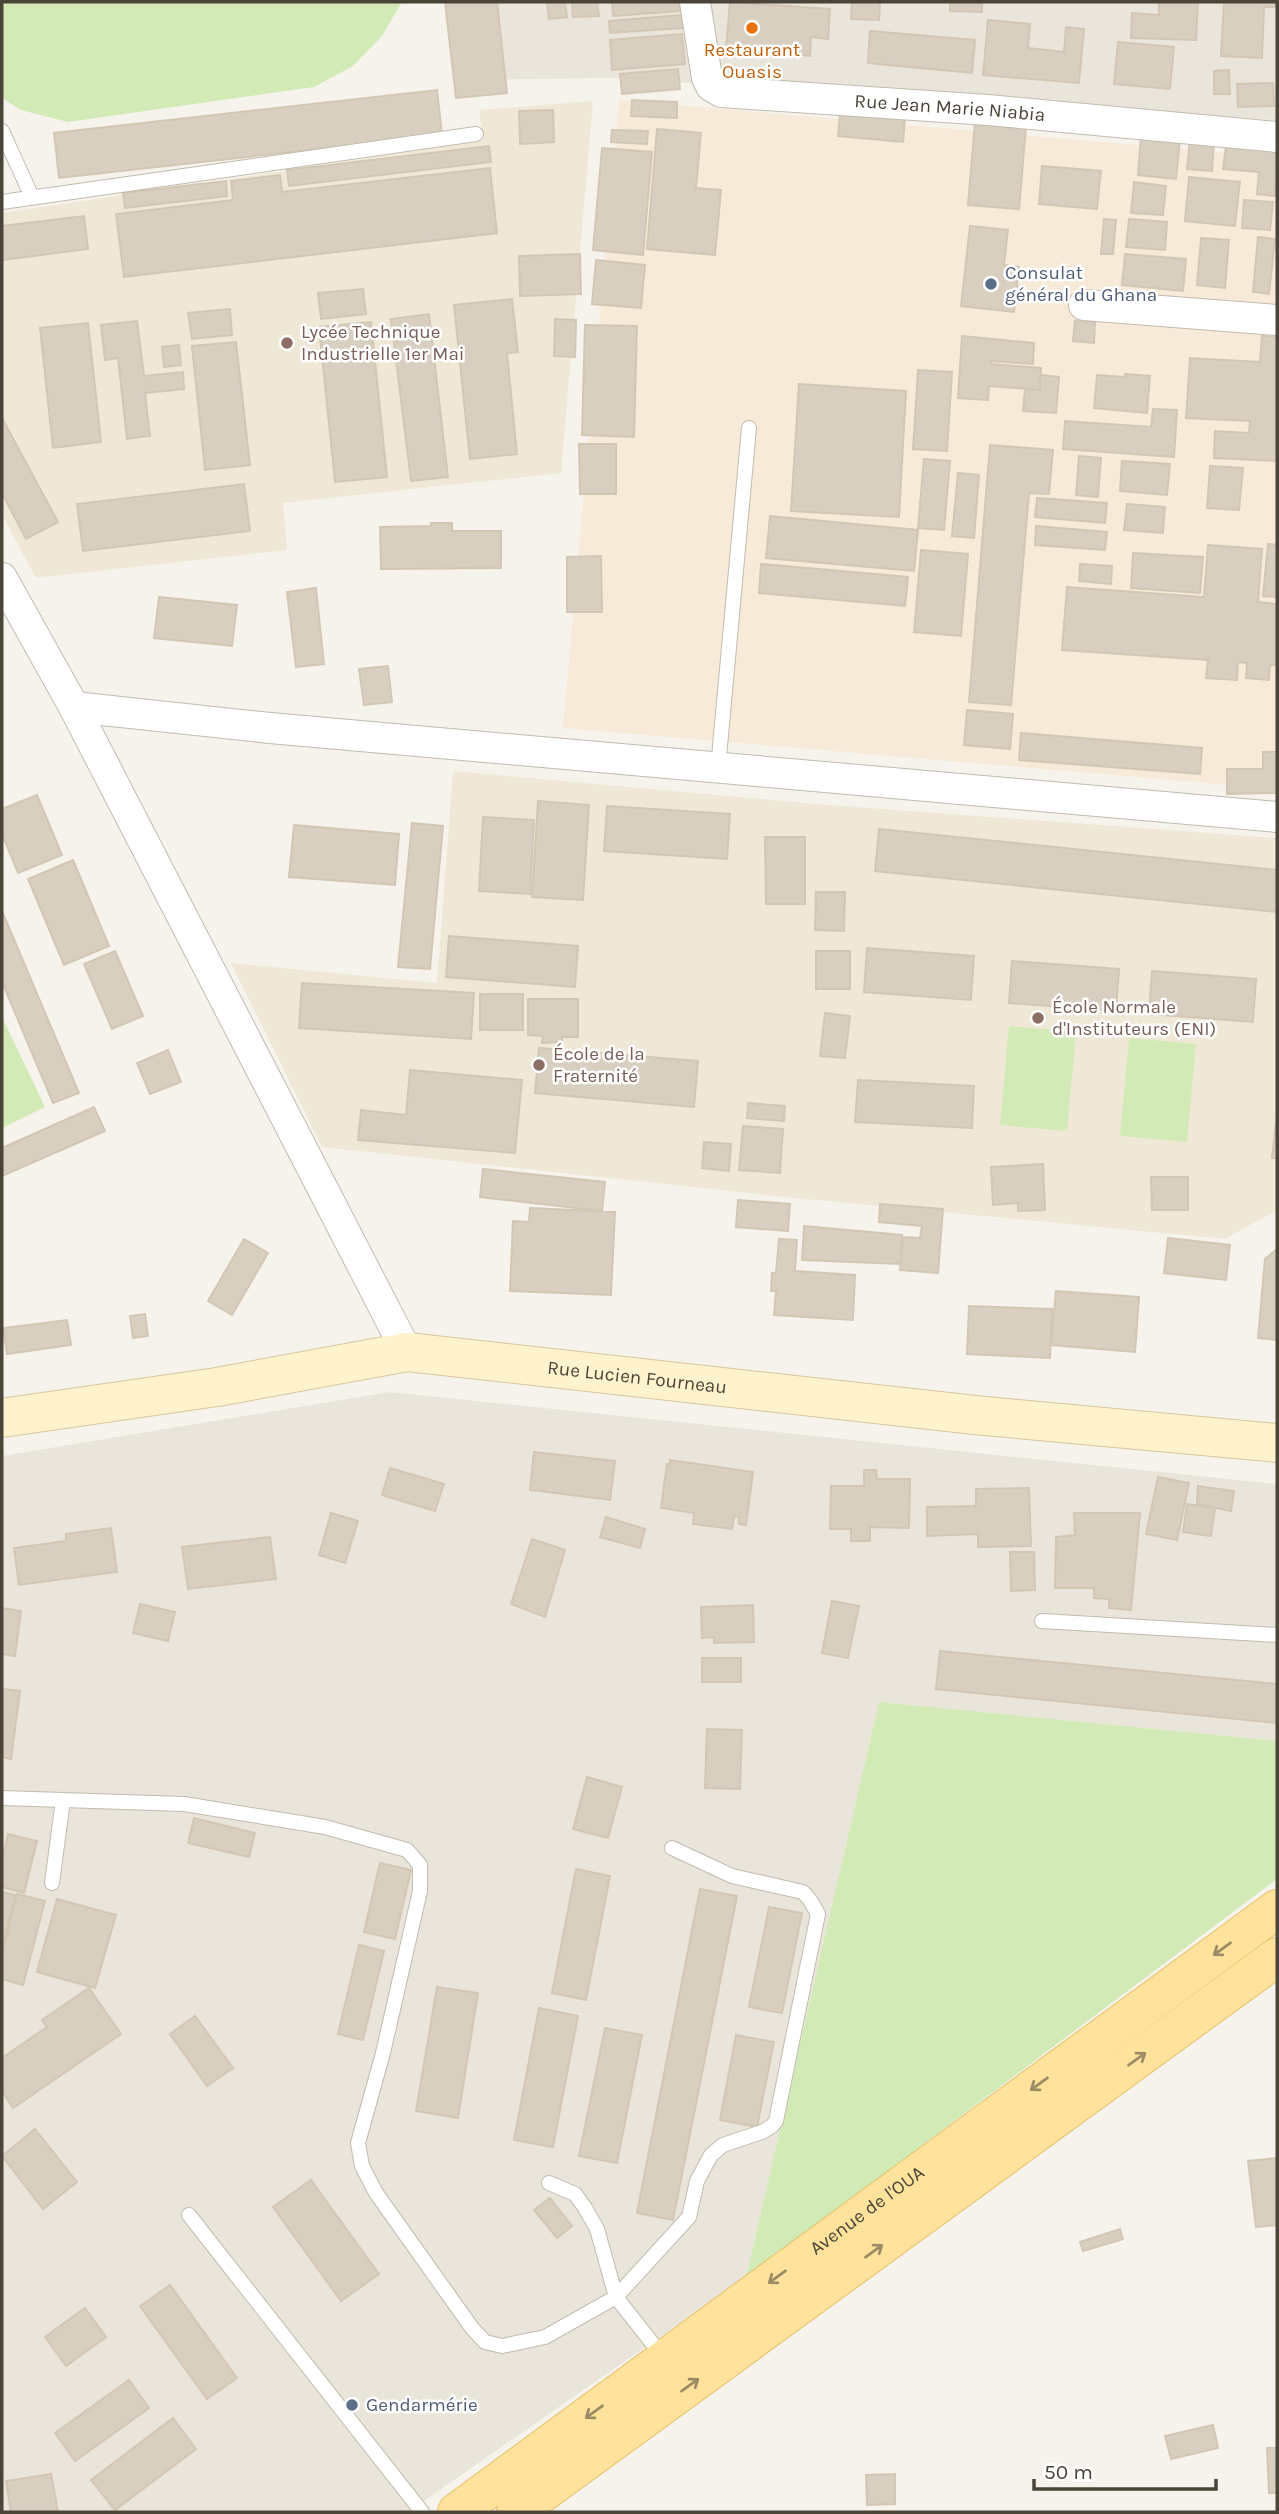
<svg xmlns="http://www.w3.org/2000/svg" width="1279" height="2514" font-family="Karla,sans-serif">
<rect width="100%" height="100%" fill="#f6f3ec"/>
<path fill="#eae5da" d="M464,2H1277V120L611,78L481,80Z
M390,1392L1277,1484V1741L879,1702L746,2277L408,2512H2V1456Z"/>
<path fill="#f7ead8" d="M619,100L1277,157V789L563,728Z"/>
<path fill="#efe8d6" d="M593,101L561,473L283,503L287,550L36,578L2,515V213L483,141L479,110Z
M453,771L816,804L1277,838V1210L1225,1239L785,1197L322,1147L231,963L437,983Z"/>
<path fill="#d2eab5" d="M2,2H402L382,36L353,66L314,87L68,122L21,110L2,98Z
M2,1017L45,1107L2,1128Z
M1009,1026L1076,1032L1067,1131L1000,1125Z
M1129,1038L1196,1044L1187,1142L1120,1136Z
M879,1702L1277,1741V1879L746,2277Z"/>
<path fill="#d8cfc1" stroke="#d3c7b4" stroke-width="2" d="M445,2H497L507,93L456,98Z
M547,2H565L567,17L549,19Z
M572,2H597L599,16L573,17Z
M612,2H679L680,11L613,16Z
M730,2L830,9L828,39L811,37L810,56L726,48Z
M852,2H880L879,20L851,19Z
M950,2H982V12L950,11Z
M1159,2H1198L1196,40L1131,38L1132,13L1159,15Z
M1224,2H1275V7H1264L1262,58L1221,56Z
M682,15L683,28L610,33L609,21Z
M988,20L1030,24L1028,48L1064,52L1066,27L1084,29L1079,83L983,75Z
M870,31L975,40L972,73L868,63Z
M682,34L685,64L612,70L610,40Z
M1118,42L1174,47L1170,89L1114,84Z
M678,69L680,89L622,94L620,74Z
M1229,70L1230,94H1214V71Z
M1273,83L1274,106L1238,107L1237,84Z
M437,90L442,135L59,178L54,133Z
M632,100L677,102V118L631,116Z
M553,110L554,142L520,144L519,111Z
M840,113L905,119L903,142L838,136Z
M975,122L1026,127L1019,209L968,205Z
M657,129L701,133L696,188L721,190L715,255L647,249Z
M612,130L648,131L647,144L611,142Z
M1141,136L1180,140L1176,179L1138,175Z
M1190,140L1214,142L1212,171L1187,169Z
M489,146L491,162L289,186L287,170Z
M1226,146L1277,150L1275,196L1257,194L1259,172L1223,169Z
M602,148L652,152L643,255L593,250Z
M1042,166L1101,171L1097,209L1039,204Z
M490,168L497,233L124,277L116,214L233,200L231,181L280,175L282,192Z
M1189,177L1240,182L1235,226L1185,221Z
M226,181L227,196L125,208L123,193Z
M1134,182L1166,186L1163,215L1131,213Z
M1244,200L1273,202L1270,230L1242,228Z
M84,216L88,249L2,260V226Z
M1104,219L1116,220L1113,254H1101Z
M1129,219L1167,222L1165,250L1126,247Z
M970,226L1008,230L1004,265L1019,267L1014,312L961,306Z
M1258,237L1275,239L1269,294L1253,292Z
M1201,238L1229,240L1225,288L1197,285Z
M580,254L581,294L520,296L519,256Z
M1125,254L1186,259L1183,291L1122,285Z
M596,260L645,265L641,308L592,304Z
M363,289L366,314L321,319L318,293Z
M512,299L518,352L507,353L517,454L470,459L454,305Z
M230,309L232,335L192,339L188,313Z
M429,314L448,477L411,481L391,319Z
M555,319L576,320L575,357L554,356Z
M137,321L144,376L183,372L184,389L145,393L150,436L127,439L118,358L105,360L101,325Z
M1075,321L1095,322L1094,343L1073,341Z
M371,322L387,477L335,482L319,327Z
M88,323L101,442L53,448L40,328Z
M585,325L637,326L634,437L582,435Z
M962,336L1034,343L1033,364L991,361V364L1041,368L1040,390L989,386L988,400L958,398Z
M1262,336L1277,337V461L1214,458L1215,431L1249,433L1250,421L1186,418L1190,358L1260,362Z
M236,342L250,465L205,470L192,346Z
M179,345L181,365L164,367L162,347Z
M918,370L952,372L947,451L913,449Z
M1125,374L1150,376L1147,413L1094,408L1097,375L1125,377Z
M1041,375L1059,377L1056,413L1023,411L1025,389L1040,390Z
M799,384L906,391L899,517L791,511Z
M1153,409L1177,410L1174,457L1063,449L1065,421L1151,427Z
M2,418L58,522L26,539L2,493Z
M579,444H616V494H580Z
M990,445L1053,450L1049,494L1029,493L1011,705L969,702Z
M1079,456L1101,458L1098,497L1076,495Z
M924,459L950,461L944,530L918,528Z
M1122,461L1170,464L1167,495L1120,491Z
M1210,466L1243,468L1239,510L1207,508Z
M958,473L979,475L974,538L952,536Z
M244,484L250,531L83,551L77,504Z
M1037,498L1107,503L1105,523L1035,517Z
M1127,504L1165,507L1163,533L1124,530Z
M770,516L918,530L914,571L766,558Z
M431,523H452V531H501V568L381,569L380,527L431,526Z
M1036,526L1107,532L1105,550L1035,545Z
M1268,544L1277,545V597L1263,596Z
M1208,545L1262,549L1258,602L1277,604V665H1270L1269,680L1246,678L1247,663L1238,662L1237,680L1206,678L1208,660L1062,650L1067,587L1204,597Z
M921,550L968,554L961,636L914,632Z
M1133,553L1203,557L1200,593L1131,588Z
M601,556L602,612H567V557Z
M761,564L908,577L905,606L759,593Z
M1080,564L1112,566L1111,584L1079,581Z
M316,588L324,664L296,667L287,592Z
M159,597L237,605L232,646L154,638Z
M388,666L392,702L364,705L359,669Z
M967,710L1013,714L1010,749L964,745Z
M1021,733L1202,748L1200,774L1019,760Z
M1263,752H1277V793L1227,794V769H1263Z
M37,795L62,855L18,873L2,834V809Z
M538,801L589,805L583,900L532,897Z
M607,806L730,814L727,859L604,851Z
M483,817L534,820L530,894L479,891Z
M412,823L443,826L430,969L398,967Z
M294,825L399,834L395,885L289,877Z
M879,829L1277,870V912L875,871Z
M765,837H805V904H766Z
M73,860L109,946L64,965L28,879Z
M816,892H845L844,931L815,930Z
M2,911L79,1093L53,1103L2,982Z
M449,936L578,946L575,987L446,977Z
M867,948L974,956L971,1000L864,992Z
M115,951L143,1016L112,1029L84,964Z
M816,951H850V989H816Z
M1012,961L1119,969L1116,1011L1009,1003Z
M1152,971L1256,979L1253,1022L1149,1014Z
M302,983L474,993L471,1039L299,1028Z
M480,994H523V1030H480Z
M528,999H578V1037H562V1042L542,1043L543,1036L528,1035Z
M825,1013L850,1016L845,1058L820,1056Z
M539,1048L698,1061L694,1107L535,1093Z
M168,1050L181,1082L150,1094L137,1063Z
M410,1070L522,1080L515,1153L358,1140L361,1110L406,1115Z
M858,1080L974,1086L972,1128L855,1122Z
M748,1103L785,1106L784,1121L747,1118Z
M94,1107L105,1131L2,1176V1148Z
M1277,1113V1158H1272Z
M743,1126L783,1129L780,1173L739,1170Z
M704,1142L731,1144L729,1171L702,1168Z
M1043,1164L1045,1210L1018,1211V1203L993,1205L991,1167Z
M483,1169L605,1182L602,1211L480,1197Z
M1151,1177H1188V1210H1152Z
M738,1200L790,1204L788,1231L736,1227Z
M880,1204L943,1209L938,1273L900,1270L903,1237L920,1238L922,1226L879,1222Z
M530,1208L615,1212L611,1295L510,1291L513,1221L529,1222Z
M804,1226L902,1235L901,1264L802,1260Z
M1168,1238L1230,1245L1226,1280L1164,1273Z
M244,1239L268,1253L232,1315L208,1301Z
M779,1239L797,1240L795,1271L855,1275L853,1320L774,1315L776,1291H771L772,1273H776Z
M1277,1249V1340L1258,1338L1265,1259Z
M1056,1291L1139,1297L1135,1352L1051,1345Z
M969,1306L1052,1309L1050,1358L967,1354Z
M145,1314L148,1336L133,1338L130,1316Z
M67,1320L71,1345L7,1354L3,1328Z
M534,1452L615,1461L610,1500L530,1490Z
M670,1460L753,1472L746,1525L739,1524V1517L734,1516L732,1529L693,1524L694,1513L661,1508L667,1464H670Z
M390,1468L444,1484L435,1511L382,1495Z
M864,1470H876L877,1479H910L909,1528L870,1527V1541H851V1529H830L831,1486H864Z
M1158,1477L1189,1483L1177,1540L1146,1534Z
M1198,1486L1234,1491L1231,1511L1197,1504Z
M1029,1488L1031,1546L978,1547V1534L927,1536V1507L976,1506V1489Z
M1187,1504L1215,1508L1211,1536L1183,1532Z
M331,1513L358,1521L345,1563L319,1555Z
M1074,1513H1140L1131,1610L1109,1608V1599L1094,1598V1588H1055L1056,1537L1075,1535Z
M606,1517L645,1529L640,1548L600,1537Z
M111,1528L117,1572L19,1585L14,1548L66,1541V1534Z
M270,1537L276,1579L188,1589L182,1547Z
M532,1539L565,1550L545,1617L511,1604Z
M1010,1552H1034L1035,1590L1011,1591Z
M832,1601L859,1606L848,1658L822,1653Z
M140,1604L175,1612L168,1641L133,1633Z
M753,1605L754,1642L714,1643V1637L702,1638L701,1607Z
M2,1608L21,1611L15,1656L2,1654Z
M940,1651L1277,1684V1723L936,1689Z
M702,1658H741V1682H702Z
M2,1689L20,1691L11,1759L2,1757Z
M707,1729L742,1730L740,1789L705,1788Z
M587,1777L622,1787L608,1838L573,1829Z
M194,1818L255,1833L249,1857L188,1843Z
M8,1834L37,1841L24,1893L2,1887V1861Z
M380,1863L411,1870L395,1939L364,1932Z
M576,1869L610,1876L586,2000L552,1993Z
M700,1889L737,1896L673,2220L637,2213Z
M2,1892L15,1895L2,1949Z
M17,1894L45,1901L23,1985L2,1979V1954Z
M57,1899L116,1915L95,1988L37,1972Z
M769,1907L802,1913L782,2013L749,2007Z
M359,1945L384,1951L363,2040L338,2034Z
M437,1987L478,1993L458,2118L416,2111Z
M89,1988L121,2034L13,2108L2,2091V2058L47,2027L42,2020Z
M539,2008L578,2016L553,2147L514,2140Z
M195,2016L233,2068L207,2086L170,2034Z
M605,2028L642,2035L617,2163L579,2156Z
M736,2035L774,2042L757,2127L720,2120Z
M35,2129L77,2182L43,2209L2,2156Z
M1277,2158V2225L1256,2227L1248,2161Z
M311,2180L379,2274L341,2301L273,2207Z
M550,2198L572,2226L557,2238L534,2210Z
M1120,2229L1123,2239L1083,2251L1080,2242Z
M170,2285L237,2378L207,2399L140,2306Z
M85,2308L106,2337L66,2366L45,2337Z
M129,2380L149,2408L75,2461L55,2433Z
M173,2418L196,2449L115,2510L91,2480Z
M1213,2425L1218,2448L1171,2459L1165,2436Z
M1267,2448H1277V2493H1269Z
M51,2474L58,2512H11L6,2481Z
M895,2474V2504L867,2505L866,2475Z"/>
<g fill="none" stroke-linecap="round" stroke-linejoin="round">
<defs>
<path id="lane" d="M2,131L32,197
M2,202L476,134
M718,768L749,428
M1042,1621L1277,1635
M2,1798L63,1800L52,1883
M63,1800L184,1804L325,1827L407,1850L420,1865V1891L383,2053L358,2143L362,2166L376,2193L472,2328L485,2342L502,2346L545,2337L616,2297L689,2217L697,2181L711,2155L723,2145L762,2132L772,2126L776,2121L818,1914L810,1900L803,1892L732,1876L672,1848
M549,2183L575,2194L585,2208L597,2229L616,2297L664,2358
M189,2215L422,2512"/>
<g id="street">
<path id="s1" d="M695,2L707,78L711,86L721,92L988,110L1277,137"/>
<path d="M1084,305L1277,320"/>
<path d="M2,578L74,707L407,1352"/>
<path d="M74,707L270,728L1277,817"/>
</g>
<g id="secondary">
<path id="s2" d="M2,1418L217,1387L407,1352L975,1415L1277,1443"/>
</g>
<g id="primary">
<path id="s3" d="M457,2512L1277,1909"/>
<path d="M516,2512L1277,1957"/>
</g>
</defs>
<use href="#lane" stroke="#c2bbae" stroke-width="16"/>
<use href="#street" stroke="#c2bbae" stroke-width="32"/>
<use href="#secondary" stroke="#d6c79b" stroke-width="40"/>
<use href="#primary" stroke="#e6c16a" stroke-width="40"/>
<use href="#lane" stroke="#fff" stroke-width="14"/>
<use href="#street" stroke="#fff" stroke-width="30"/>
<use href="#secondary" stroke="#fff3cd" stroke-width="38"/>
<use href="#primary" stroke="#ffe39c" stroke-width="38"/>
</g>
<defs><path id="oneway-shaft" d="M-6 0H5M1.5-3L5.5 0L1.5 3" fill="none" stroke-width="1.6" stroke-linecap="round" stroke-linejoin="round" transform="scale(1.75)"/></defs>
<g stroke="#9c8c66">
<use href="#oneway-shaft" transform="translate(1222 1949) rotate(144)"/>
<use href="#oneway-shaft" transform="translate(1137 2059) rotate(-36)"/>
<use href="#oneway-shaft" transform="translate(1039 2084) rotate(144)"/>
<use href="#oneway-shaft" transform="translate(874 2251) rotate(-36)"/>
<use href="#oneway-shaft" transform="translate(777 2277) rotate(144)"/>
<use href="#oneway-shaft" transform="translate(690 2385) rotate(-36)"/>
<use href="#oneway-shaft" transform="translate(594 2412) rotate(144)"/>
</g>
<circle fill="#e8710a" stroke="#fff" stroke-width="2.5" cx="752" cy="28" r="7"/>
<g fill="#5c6f8a" stroke="#fff" stroke-width="2.5">
<circle cx="991" cy="284" r="7"/>
<circle cx="352" cy="2405" r="7"/>
</g>
<g fill="#8d6e63" stroke="#fff" stroke-width="2.5">
<circle cx="287" cy="343" r="7"/>
<circle cx="1038" cy="1018" r="7"/>
<circle cx="539" cy="1065" r="7"/>
</g>
<g text-anchor="middle" dominant-baseline="central" stroke-width="5" stroke-linejoin="round" paint-order="stroke">
<g font-size="19" fill="#c56008" stroke="#fff">
<text x="752" y="50">Restaurant<tspan x="752" dy="22">Ouasis</tspan></text>
</g>
<g font-size="19" fill="#4b4439" stroke="#fff">
<text stroke="none"><textPath href="#s1" startOffset="327">Rue Jean Marie Niabia</textPath></text>
<text stroke="none"><textPath href="#s2" startOffset="642">Rue Lucien Fourneau</textPath></text>
<text stroke="none"><textPath href="#s3" startOffset="509">Avenue de l'OUA</textPath></text>
</g>
<g font-size="19" fill="#4e5e75" stroke="#fff" text-anchor="start">
<text x="1005" y="273">Consulat<tspan x="1005" dy="22">général du Ghana</tspan></text>
<text x="366" y="2405">Gendarmérie</text>
</g>
<g font-size="19" fill="#785e54" stroke="#fff" text-anchor="start">
<text x="301" y="332">Lycée Technique<tspan x="301" dy="22">Industrielle 1er Mai</tspan></text>
<text x="1052" y="1007">École Normale<tspan x="1052" dy="22">d'Instituteurs (ENI)</tspan></text>
<text x="553" y="1054">École de la<tspan x="553" dy="22">Fraternité</tspan></text>
</g>
</g>
<rect width="1279" height="2514" fill="none" stroke="#4b4439" stroke-width="7"/>
<path d="M1034 2479v10h182v-10" fill="none" stroke="#4b4439" stroke-width="3.5"/>
<text x="1044" y="2479" font-size="21" fill="#4b4439" stroke="#ffffff" stroke-width="5" paint-order="stroke">50 m</text>
</svg>
